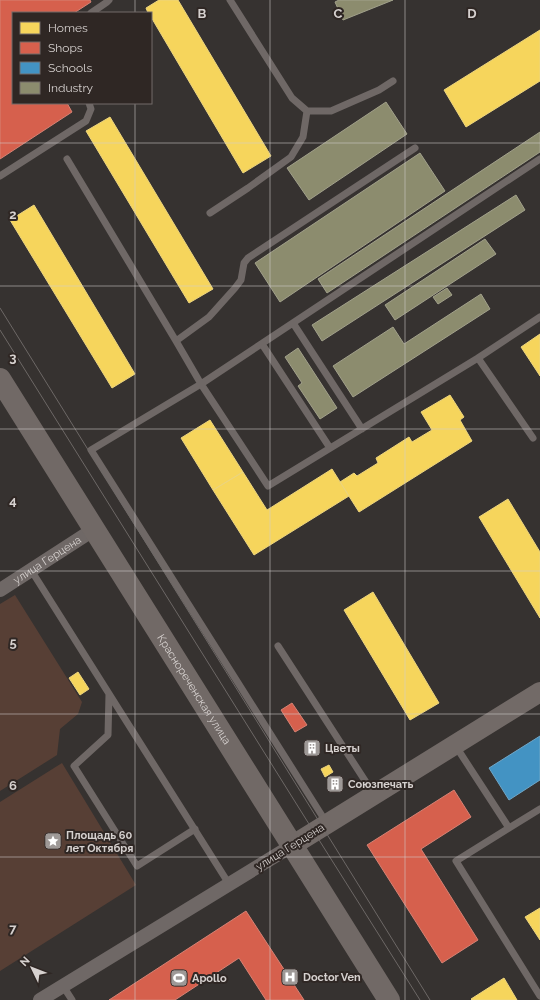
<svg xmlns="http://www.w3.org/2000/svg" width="540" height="1000" font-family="Raleway,sans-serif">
<rect width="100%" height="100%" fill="#363230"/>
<path fill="#573f35" d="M15,595L82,702L78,714L60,729L57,755L0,791V604Z
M62,763L136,885L0,971V802Z"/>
<path fill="#f6d55c" stroke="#ecd47e" d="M159,0H178L271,156L243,173L151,17V13H148L146,8Z
M540,30V81L466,127L444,90Z
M110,117L213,289L189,303L86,131Z
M34,205L135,374L112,388L10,220Z
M540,334V376L521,347Z
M450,395L464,417L460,420L472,441L359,512L340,482L354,473L357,476L378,463L376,458L409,437L412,442L432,430L421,412Z
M210,420L243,472L213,490L181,438Z
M332,469L349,496L254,555L213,490L243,472L267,510Z
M508,499L540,552V618L479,517Z
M373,592L439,703L410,720L344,610Z
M78,672L89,689L80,695L69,678Z
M313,741L318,750L311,753L306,745Z
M329,765L333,772L325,777L321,769Z
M337,777L342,786L333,791L328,782Z
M540,908V940L525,917Z
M504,978L517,1000H472L471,999Z"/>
<path fill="#d6604d" stroke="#d68274" d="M0,0H90L91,2L74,13H13V103H67L72,112L0,159Z
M292,703L307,725L295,732L281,710Z
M454,790L471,817L421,849L478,940L442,963L367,845Z
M246,911L304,1000H266L239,958L175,1000H109Z"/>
<path fill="#4393c3" stroke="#6fa6c7" d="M540,736V780L509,800L489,768Z"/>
<path fill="#8c8c6e" stroke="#a2a18b" d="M339,0H393L343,20L335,2Z
M386,102L407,134L309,200L287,168Z
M540,132V152L327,293L318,279Z
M420,153L445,191L280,302L255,263Z
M516,195L525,210L322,341L312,325Z
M485,239L496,254L395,320L385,305Z
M447,288L452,295L438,304L433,297Z
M481,294L490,309L353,397L333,366L393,327L404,344Z
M298,348L337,408L320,419L298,386L302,383L285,357Z"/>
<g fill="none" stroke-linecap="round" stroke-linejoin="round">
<path stroke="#6f6866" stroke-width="7" d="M230,0L292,98L307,111H331L379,90L393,81
M91,13L107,2L109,0
M415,148L248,258L244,263L241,280L235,288L209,317L176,341L201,384L540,159
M67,159L176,341
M0,176L86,121L91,109L89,103
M210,213L248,188L291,157L303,137L307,111
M293,323L362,429
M262,344L330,448
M478,358L533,438
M31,570L229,884
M278,646L373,793
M109,694L108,735L74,766L137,866L195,829
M455,745L509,828L456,861L540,996
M326,822L91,450L201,384L268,486L478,358L540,317
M509,828L540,809
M63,986L72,1000"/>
<g stroke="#6f6866" stroke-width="14">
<path id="s1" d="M0,590L93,530"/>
<path d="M40,1000L293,845"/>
</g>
<path stroke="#726a67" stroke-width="20" d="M293,845L540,692"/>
<path stroke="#716966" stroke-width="22" id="s2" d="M0,379C128,587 261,792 389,1000"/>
<path stroke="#6d6866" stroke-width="1" d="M0,308L430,1000
M0,330L314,832L420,1000"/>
</g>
<path fill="none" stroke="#d6d1cf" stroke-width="1" stroke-opacity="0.55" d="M135,0V13M270,0V1000M405,0V1000M135,103V1000M0,143H540M0,286H540M0,429H540M0,571H540M0,714H540M0,857H540"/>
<defs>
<symbol id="building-square" viewBox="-11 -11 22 22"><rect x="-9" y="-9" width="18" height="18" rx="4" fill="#9e9997" stroke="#2f2724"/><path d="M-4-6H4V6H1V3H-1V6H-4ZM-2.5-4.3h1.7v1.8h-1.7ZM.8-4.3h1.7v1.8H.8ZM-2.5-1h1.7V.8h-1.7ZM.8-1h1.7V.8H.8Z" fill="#fff"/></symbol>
<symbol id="sight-square" viewBox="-11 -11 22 22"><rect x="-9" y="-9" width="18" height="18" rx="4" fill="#9e9997" stroke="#2f2724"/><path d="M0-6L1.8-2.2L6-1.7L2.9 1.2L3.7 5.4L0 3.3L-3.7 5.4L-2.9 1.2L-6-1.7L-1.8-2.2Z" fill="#fff"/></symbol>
<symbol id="hospital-square" viewBox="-11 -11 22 22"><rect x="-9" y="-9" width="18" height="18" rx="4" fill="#9e9997" stroke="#2f2724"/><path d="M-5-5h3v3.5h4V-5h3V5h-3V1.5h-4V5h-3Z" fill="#fff"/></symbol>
<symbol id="stadium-square" viewBox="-11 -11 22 22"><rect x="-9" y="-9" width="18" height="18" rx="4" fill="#9e9997" stroke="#2f2724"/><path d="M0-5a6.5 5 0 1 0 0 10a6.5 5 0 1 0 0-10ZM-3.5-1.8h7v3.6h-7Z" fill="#fff"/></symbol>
</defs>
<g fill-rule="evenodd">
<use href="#building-square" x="302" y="738" width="20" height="20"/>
<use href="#building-square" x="325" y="774" width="20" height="20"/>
<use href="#sight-square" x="43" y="831" width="20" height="20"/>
<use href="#hospital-square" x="280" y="967" width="20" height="20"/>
<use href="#stadium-square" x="169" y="968" width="20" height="20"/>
</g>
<g text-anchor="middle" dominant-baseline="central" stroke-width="4" stroke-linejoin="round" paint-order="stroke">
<g font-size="11" fill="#d6d1cf" stroke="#2f2724">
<text stroke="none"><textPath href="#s1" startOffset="56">улица Герцена</textPath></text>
<text stroke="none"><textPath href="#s2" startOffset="366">Краснореченская улица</textPath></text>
<text transform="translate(290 847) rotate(-32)">улица Герцена</text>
</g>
<g font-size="11" font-weight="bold" fill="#d6d1cf" stroke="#2f2724" text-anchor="start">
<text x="325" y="748">Цветы</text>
<text x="348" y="784">Союзпечать</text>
<text x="66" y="835">Площадь 60<tspan x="66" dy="13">лет Октября</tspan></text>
<text x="303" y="977">Doctor Ven</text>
<text x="192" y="978">Apollo</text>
</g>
</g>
<g font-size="13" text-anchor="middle" font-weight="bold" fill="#d6d1cf" stroke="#2f2724" stroke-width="4" stroke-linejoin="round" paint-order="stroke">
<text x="202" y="18">B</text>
<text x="338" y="18">C</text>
<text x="472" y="18">D</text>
<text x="13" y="219">2</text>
<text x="13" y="362">3</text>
<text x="13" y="505">4</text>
<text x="13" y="647">5</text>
<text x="13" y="790">6</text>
<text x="13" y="933">7</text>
</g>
<rect x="12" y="12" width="140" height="92" fill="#2f2724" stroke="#726b68"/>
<rect x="20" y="22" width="20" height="12" fill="#f6d55c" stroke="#726b68"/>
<text x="48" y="32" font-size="12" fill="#d6d1cf">Homes</text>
<rect x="20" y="42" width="20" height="12" fill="#d6604d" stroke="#726b68"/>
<text x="48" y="52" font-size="12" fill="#d6d1cf">Shops</text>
<rect x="20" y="62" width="20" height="12" fill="#4393c3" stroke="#726b68"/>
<text x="48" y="72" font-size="12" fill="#d6d1cf">Schools</text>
<rect x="20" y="82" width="20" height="12" fill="#8c8c6e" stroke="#726b68"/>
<text x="48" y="92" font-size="12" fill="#d6d1cf">Industry</text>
<g transform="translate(32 968) rotate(313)" stroke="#2f2724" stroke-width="3" paint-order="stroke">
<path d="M0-3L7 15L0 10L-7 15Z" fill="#d6d1cf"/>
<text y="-6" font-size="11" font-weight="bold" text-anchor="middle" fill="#d6d1cf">N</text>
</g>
</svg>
